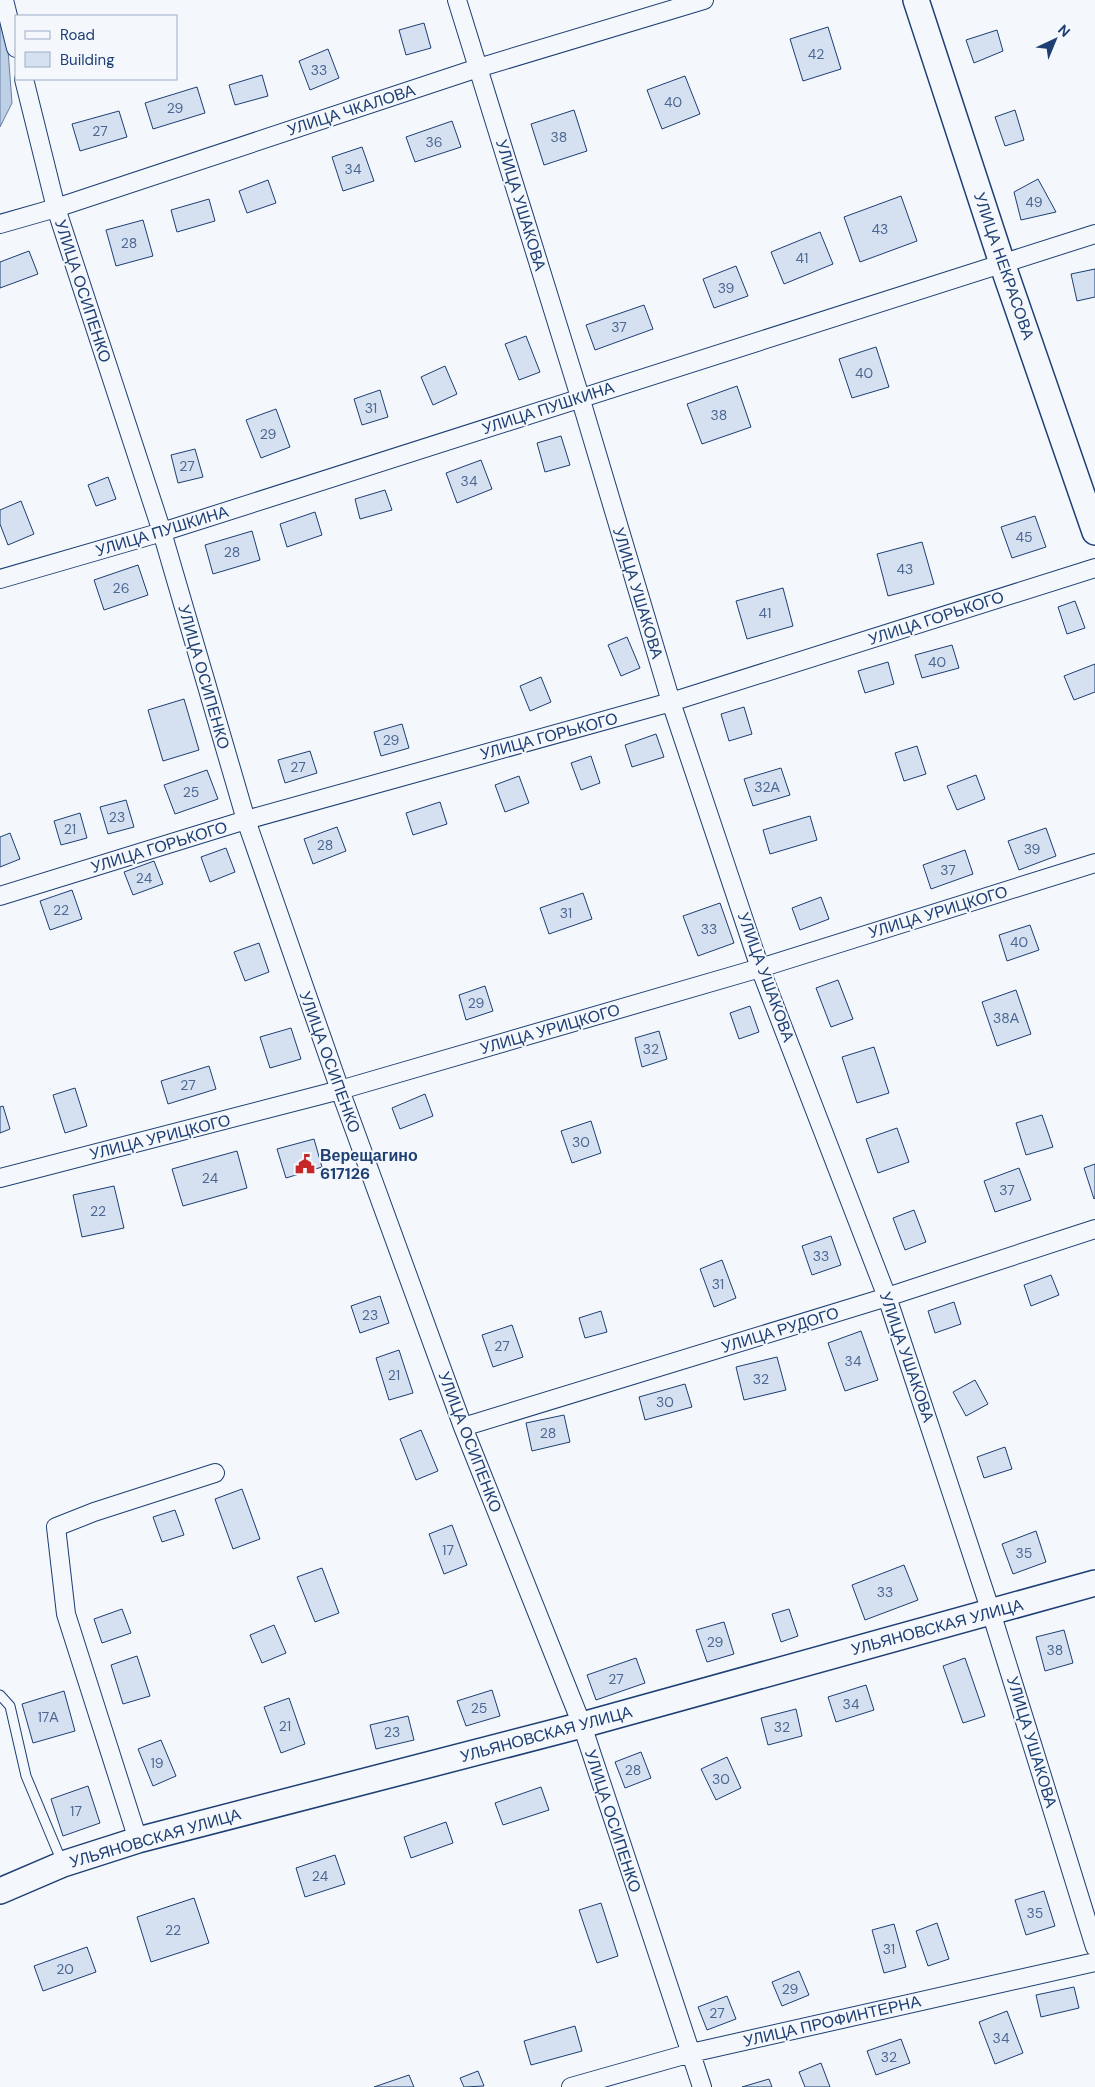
<svg xmlns="http://www.w3.org/2000/svg" width="1095" height="2087" font-family="'DM Sans',sans-serif">
<rect width="100%" height="100%" fill="#f4f7fb"/>
<path fill="#bed0e5" stroke="#687fa3" d="M0,20L8,50L12,103L0,127Z"/>
<path fill="#d5e0f0" stroke="#1d3f73" d="M424,23L431,48L406,55L399,30Z
M828,27L841,69L803,81L790,39Z
M997,30L1003,51L974,63L966,40Z
M328,49L339,78L310,90L299,61Z
M262,75L268,96L235,105L229,85Z
M685,76L700,114L662,129L647,90Z
M197,87L205,113L153,129L145,103Z
M574,110L587,151L544,165L531,124Z
M1015,110L1024,140L1005,146L995,117Z
M119,111L127,137L80,151L72,124Z
M452,121L461,147L415,162L406,137Z
M362,147L374,181L343,191L332,157Z
M1038,179L1056,212L1021,220L1014,192Z
M268,180L276,203L247,213L239,191Z
M901,196L917,241L860,262L844,217Z
M209,199L215,221L177,232L171,210Z
M143,220L153,256L116,266L106,230Z
M820,232L833,264L784,284L771,252Z
M29,251L38,274L0,288V262Z
M736,266L748,296L714,308L703,279Z
M1095,269V297L1077,301L1071,274Z
M644,305L653,329L595,350L586,325Z
M526,336L540,372L519,380L505,344Z
M876,347L889,387L852,398L839,359Z
M445,366L457,394L433,405L421,377Z
M737,386L751,427L702,444L687,404Z
M380,390L388,417L362,425L354,399Z
M276,409L290,447L261,458L246,420Z
M561,436L570,465L545,472L537,443Z
M195,449L203,477L178,483L171,455Z
M481,460L492,489L457,503L446,473Z
M108,477L116,499L96,506L88,485Z
M385,490L392,510L360,519L355,499Z
M21,501L34,534L8,545L0,524V510Z
M315,512L322,535L287,547L280,524Z
M1035,516L1046,547L1012,558L1001,527Z
M252,531L260,560L213,574L205,545Z
M922,542L934,584L888,596L877,554Z
M138,565L148,595L104,610L94,580Z
M783,588L793,626L747,639L736,601Z
M1075,601L1085,628L1067,634L1058,607Z
M627,637L640,668L621,676L608,645Z
M952,645L959,668L922,678L915,655Z
M888,662L894,684L865,693L858,671Z
M1095,664V692L1074,700L1064,676Z
M541,677L551,702L530,711L520,686Z
M184,699L199,750L163,761L148,710Z
M744,707L752,734L729,741L721,714Z
M402,724L409,748L381,756L374,732Z
M656,734L664,757L632,767L625,745Z
M917,746L926,774L904,781L895,753Z
M310,751L317,773L285,783L278,760Z
M591,756L600,783L581,790L571,763Z
M781,768L790,795L753,806L744,779Z
M207,770L218,799L175,814L164,785Z
M976,775L985,799L957,810L947,786Z
M519,776L529,803L505,812L495,785Z
M126,800L134,827L108,834L100,807Z
M440,802L447,824L413,835L406,813Z
M80,813L87,838L61,845L54,821Z
M810,816L817,840L770,854L763,830Z
M337,827L346,851L313,864L304,839Z
M1046,828L1056,856L1019,870L1008,841Z
M10,833L20,859L0,867V837Z
M226,848L235,872L210,882L201,857Z
M965,850L973,874L931,889L923,865Z
M154,861L163,884L133,895L124,872Z
M72,890L82,919L50,930L40,901Z
M583,893L592,919L549,934L540,908Z
M821,897L829,919L800,930L792,908Z
M720,903L734,943L698,956L683,916Z
M1030,925L1039,950L1007,961L999,935Z
M259,943L269,972L245,981L234,952Z
M838,980L853,1019L831,1027L816,988Z
M485,986L493,1011L466,1020L459,995Z
M1016,990L1031,1034L997,1046L982,1002Z
M750,1006L759,1032L739,1039L730,1013Z
M291,1028L301,1059L270,1068L260,1037Z
M659,1031L667,1059L642,1067L635,1038Z
M874,1047L889,1093L857,1103L842,1057Z
M209,1066L216,1089L168,1104L161,1081Z
M75,1088L87,1126L65,1133L53,1095Z
M425,1094L433,1116L400,1129L392,1108Z
M3,1106L10,1129L0,1133V1107Z
M1042,1115L1053,1147L1026,1155L1016,1123Z
M591,1121L601,1153L572,1163L561,1131Z
M897,1128L909,1162L878,1173L866,1139Z
M314,1139L322,1167L286,1178L277,1149Z
M237,1151L247,1188L183,1206L172,1169Z
M1095,1164V1198L1094,1199L1084,1168Z
M1019,1168L1031,1200L995,1212L984,1181Z
M114,1186L124,1228L82,1237L73,1195Z
M914,1210L926,1242L905,1250L893,1218Z
M831,1236L841,1265L812,1275L802,1246Z
M722,1260L736,1298L714,1307L700,1269Z
M1051,1275L1059,1295L1031,1306L1024,1285Z
M380,1296L389,1323L360,1333L351,1306Z
M954,1302L961,1324L935,1333L928,1311Z
M601,1311L607,1332L585,1338L579,1318Z
M512,1325L523,1357L493,1367L482,1335Z
M861,1331L878,1380L845,1391L828,1343Z
M399,1350L413,1393L389,1400L376,1358Z
M777,1357L786,1390L744,1400L736,1367Z
M975,1380L988,1404L966,1416L953,1392Z
M685,1384L692,1407L645,1420L639,1397Z
M564,1415L570,1442L532,1451L526,1423Z
M421,1430L438,1471L416,1480L400,1439Z
M1005,1447L1012,1469L984,1478L977,1457Z
M242,1489L260,1539L233,1549L215,1499Z
M175,1510L184,1535L162,1542L153,1517Z
M452,1525L467,1565L444,1574L429,1534Z
M1036,1531L1046,1562L1013,1574L1002,1544Z
M904,1565L918,1600L865,1620L852,1585Z
M322,1568L339,1613L315,1622L297,1577Z
M122,1609L131,1633L102,1643L94,1619Z
M789,1609L798,1636L781,1642L772,1614Z
M724,1622L734,1654L707,1662L696,1630Z
M274,1625L286,1653L262,1663L250,1635Z
M1064,1630L1073,1663L1045,1671L1036,1637Z
M137,1656L150,1696L123,1704L111,1665Z
M636,1658L645,1683L596,1700L587,1675Z
M965,1658L985,1716L963,1723L943,1666Z
M866,1685L874,1710L836,1722L828,1697Z
M492,1690L500,1716L466,1726L457,1701Z
M64,1691L75,1731L33,1743L22,1704Z
M289,1698L305,1744L281,1753L264,1707Z
M796,1709L802,1736L768,1745L761,1718Z
M408,1716L414,1740L376,1749L370,1725Z
M161,1740L176,1776L153,1786L138,1749Z
M641,1752L651,1778L625,1788L615,1762Z
M727,1757L741,1788L716,1800L701,1769Z
M88,1786L100,1823L63,1836L51,1799Z
M541,1787L549,1810L503,1825L495,1803Z
M446,1822L453,1843L411,1858L404,1837Z
M335,1855L345,1884L305,1897L296,1868Z
M1044,1891L1055,1926L1026,1935L1015,1900Z
M194,1898L209,1943L151,1962L137,1917Z
M601,1903L618,1956L597,1963L579,1910Z
M937,1923L949,1959L928,1966L916,1931Z
M894,1924L906,1967L884,1973L872,1930Z
M87,1947L96,1972L43,1991L34,1966Z
M799,1971L809,1995L782,2006L772,1982Z
M1074,1987L1079,2008L1041,2017L1036,1995Z
M727,1996L736,2019L707,2030L698,2007Z
M1007,2011L1023,2053L995,2064L979,2022Z
M575,2026L582,2051L531,2065L524,2041Z
M901,2039L910,2063L876,2075L867,2051Z
M821,2063L830,2087H805L799,2072Z
M478,2071L484,2086L464,2087L460,2078Z
M409,2075L414,2087H374Z
M769,2079L772,2087H742Z"/>
<g fill="none" stroke-linecap="round" stroke-linejoin="round">
<defs>
<path id="lane" d="M0,1695L10,1706L26,1776L62,1862"/>
<path id="street" d="M4,0L16,48
M457,0L580,397L671,702L760,968L887,1297L991,1612L1095,1947
M24,79L56,208L162,532L246,820L340,1090L463,1427L582,1725L702,2087
M0,224L56,208L478,68L704,0
M0,579L162,532L1095,234
M0,896L246,820L671,702L1095,568
M0,1178L340,1090L760,968L1095,863
M463,1427L887,1297L1095,1229
M138,1840L66,1614L56,1527L94,1512L215,1473
M571,2087L691,2053L1095,1962"/>
<path id="secondary" d="M916,0L1002,263L1095,532
M0,1891L63,1864L138,1840L582,1725L1095,1583"/>
</defs>
<use href="#lane" stroke="#1d3f73" stroke-width="11"/>
<use href="#street" stroke="#1d3f73" stroke-width="20"/>
<use href="#secondary" stroke="#1d3f73" stroke-width="28"/>
<use href="#lane" stroke="#f4f7fb" stroke-width="9"/>
<use href="#street" stroke="#f4f7fb" stroke-width="18"/>
<use href="#secondary" stroke="#f4f7fb" stroke-width="25"/>
</g>
<defs>
<symbol id="civic-bare" viewBox="-9 -9 18 18"><path d="M-.6-6.5H3V-4.5H.6V-3L4-1V1h2V6H-6V1h2V-1L-.6-3ZM-1.2 2.5V6h2.4V2.5Z" fill="#c62828" stroke="#f4f7fb" stroke-width="2.5" paint-order="stroke"/></symbol>
</defs>
<g fill-rule="evenodd">
<use href="#civic-bare" x="291" y="1150" width="28" height="28"/>
</g>
<g text-anchor="middle" dominant-baseline="central" stroke-width="4" stroke-linejoin="round" paint-order="stroke">
<g font-size="14" fill="#4b6792">
<text x="816" y="54">42</text>
<text x="319" y="70">33</text>
<text x="673" y="102">40</text>
<text x="175" y="108">29</text>
<text x="100" y="131">27</text>
<text x="559" y="137">38</text>
<text x="434" y="142">36</text>
<text x="353" y="169">34</text>
<text x="1034" y="202">49</text>
<text x="880" y="229">43</text>
<text x="129" y="243">28</text>
<text x="802" y="258">41</text>
<text x="726" y="288">39</text>
<text x="619" y="327">37</text>
<text x="864" y="373">40</text>
<text x="371" y="408">31</text>
<text x="719" y="415">38</text>
<text x="268" y="434">29</text>
<text x="187" y="466">27</text>
<text x="469" y="481">34</text>
<text x="1024" y="537">45</text>
<text x="232" y="552">28</text>
<text x="905" y="569">43</text>
<text x="121" y="588">26</text>
<text x="765" y="613">41</text>
<text x="937" y="662">40</text>
<text x="391" y="740">29</text>
<text x="298" y="767">27</text>
<text x="767" y="787">32А</text>
<text x="191" y="792">25</text>
<text x="117" y="817">23</text>
<text x="70" y="829">21</text>
<text x="325" y="845">28</text>
<text x="1032" y="849">39</text>
<text x="948" y="870">37</text>
<text x="144" y="878">24</text>
<text x="61" y="910">22</text>
<text x="566" y="913">31</text>
<text x="709" y="929">33</text>
<text x="1019" y="942">40</text>
<text x="476" y="1003">29</text>
<text x="1006" y="1018">38А</text>
<text x="651" y="1049">32</text>
<text x="188" y="1085">27</text>
<text x="581" y="1142">30</text>
<text x="210" y="1178">24</text>
<text x="1007" y="1190">37</text>
<text x="98" y="1211">22</text>
<text x="821" y="1256">33</text>
<text x="718" y="1284">31</text>
<text x="370" y="1315">23</text>
<text x="502" y="1346">27</text>
<text x="853" y="1361">34</text>
<text x="394" y="1375">21</text>
<text x="761" y="1379">32</text>
<text x="665" y="1402">30</text>
<text x="548" y="1433">28</text>
<text x="448" y="1550">17</text>
<text x="1024" y="1553">35</text>
<text x="885" y="1592">33</text>
<text x="715" y="1642">29</text>
<text x="1055" y="1650">38</text>
<text x="616" y="1679">27</text>
<text x="851" y="1704">34</text>
<text x="479" y="1708">25</text>
<text x="48" y="1717">17А</text>
<text x="285" y="1726">21</text>
<text x="782" y="1727">32</text>
<text x="392" y="1732">23</text>
<text x="157" y="1763">19</text>
<text x="633" y="1770">28</text>
<text x="721" y="1779">30</text>
<text x="76" y="1811">17</text>
<text x="320" y="1876">24</text>
<text x="1035" y="1913">35</text>
<text x="173" y="1930">22</text>
<text x="889" y="1949">31</text>
<text x="65" y="1969">20</text>
<text x="790" y="1989">29</text>
<text x="717" y="2013">27</text>
<text x="1001" y="2038">34</text>
<text x="889" y="2057">32</text>
</g>
<g font-size="16" fill="#1d3f73" stroke="#f4f7fb">
<text transform="translate(351 110) rotate(-18)">УЛИЦА ЧКАЛОВА</text>
<text transform="translate(521 205) rotate(73)">УЛИЦА УШАКОВА</text>
<text transform="translate(1004 266) rotate(71)">УЛИЦА НЕКРАСОВА</text>
<text transform="translate(83 291) rotate(72)">УЛИЦА ОСИПЕНКО</text>
<text transform="translate(548 408) rotate(-18)">УЛИЦА ПУШКИНА</text>
<text transform="translate(162 531) rotate(-17)">УЛИЦА ПУШКИНА</text>
<text transform="translate(638 593) rotate(73)">УЛИЦА УШАКОВА</text>
<text transform="translate(936 618) rotate(-18)">УЛИЦА ГОРЬКОГО</text>
<text transform="translate(204 677) rotate(74)">УЛИЦА ОСИПЕНКО</text>
<text transform="translate(549 736) rotate(-15)">УЛИЦА ГОРЬКОГО</text>
<text transform="translate(159 847) rotate(-17)">УЛИЦА ГОРЬКОГО</text>
<text transform="translate(938 912) rotate(-17)">УЛИЦА УРИЦКОГО</text>
<text transform="translate(766 977) rotate(70)">УЛИЦА УШАКОВА</text>
<text transform="translate(550 1029) rotate(-16)">УЛИЦА УРИЦКОГО</text>
<text transform="translate(330 1062) rotate(70)">УЛИЦА ОСИПЕНКО</text>
<text transform="translate(160 1137) rotate(-14)">УЛИЦА УРИЦКОГО</text>
<text transform="translate(780 1330) rotate(-17)">УЛИЦА РУДОГО</text>
<text transform="translate(907 1357) rotate(71)">УЛИЦА УШАКОВА</text>
<text transform="translate(470 1442) rotate(69)">УЛИЦА ОСИПЕНКО</text>
<text transform="translate(937 1627) rotate(-15)">УЛЬЯНОВСКАЯ УЛИЦА</text>
<text transform="translate(546 1734) rotate(-15)">УЛЬЯНОВСКАЯ УЛИЦА</text>
<text transform="translate(1032 1742) rotate(73)">УЛИЦА УШАКОВА</text>
<text transform="translate(613 1821) rotate(72)">УЛИЦА ОСИПЕНКО</text>
<text transform="translate(155 1838) rotate(-16)">УЛЬЯНОВСКАЯ УЛИЦА</text>
<text transform="translate(832 2021) rotate(-13)">УЛИЦА ПРОФИНТЕРНА</text>
</g>
<g font-size="16" font-weight="bold" fill="#1d3f73" stroke="#f4f7fb" text-anchor="start">
<text x="320" y="1155">Верещагино<tspan x="320" dy="18">617126</tspan></text>
</g>
</g>
<rect x="15" y="15" width="162" height="65" fill="#f4f7fb" stroke="#9eadc5"/>
<rect x="25" y="31" width="25" height="8" fill="#f4f7fb" stroke="#9eadc5"/>
<text x="60" y="40" font-size="15" fill="#1d3f73">Road</text>
<rect x="25" y="52" width="25" height="15" fill="#d5e0f0" stroke="#9eadc5"/>
<text x="60" y="65" font-size="15" fill="#1d3f73">Building</text>
<g transform="translate(1055 40) rotate(44)" stroke="#f4f7fb" stroke-width="4" paint-order="stroke">
<path d="M0-4L9 19L0 12L-9 19Z" fill="#1d3f73"/>
<text y="-8" font-size="14" font-weight="bold" text-anchor="middle" fill="#1d3f73">N</text>
</g>
</svg>
